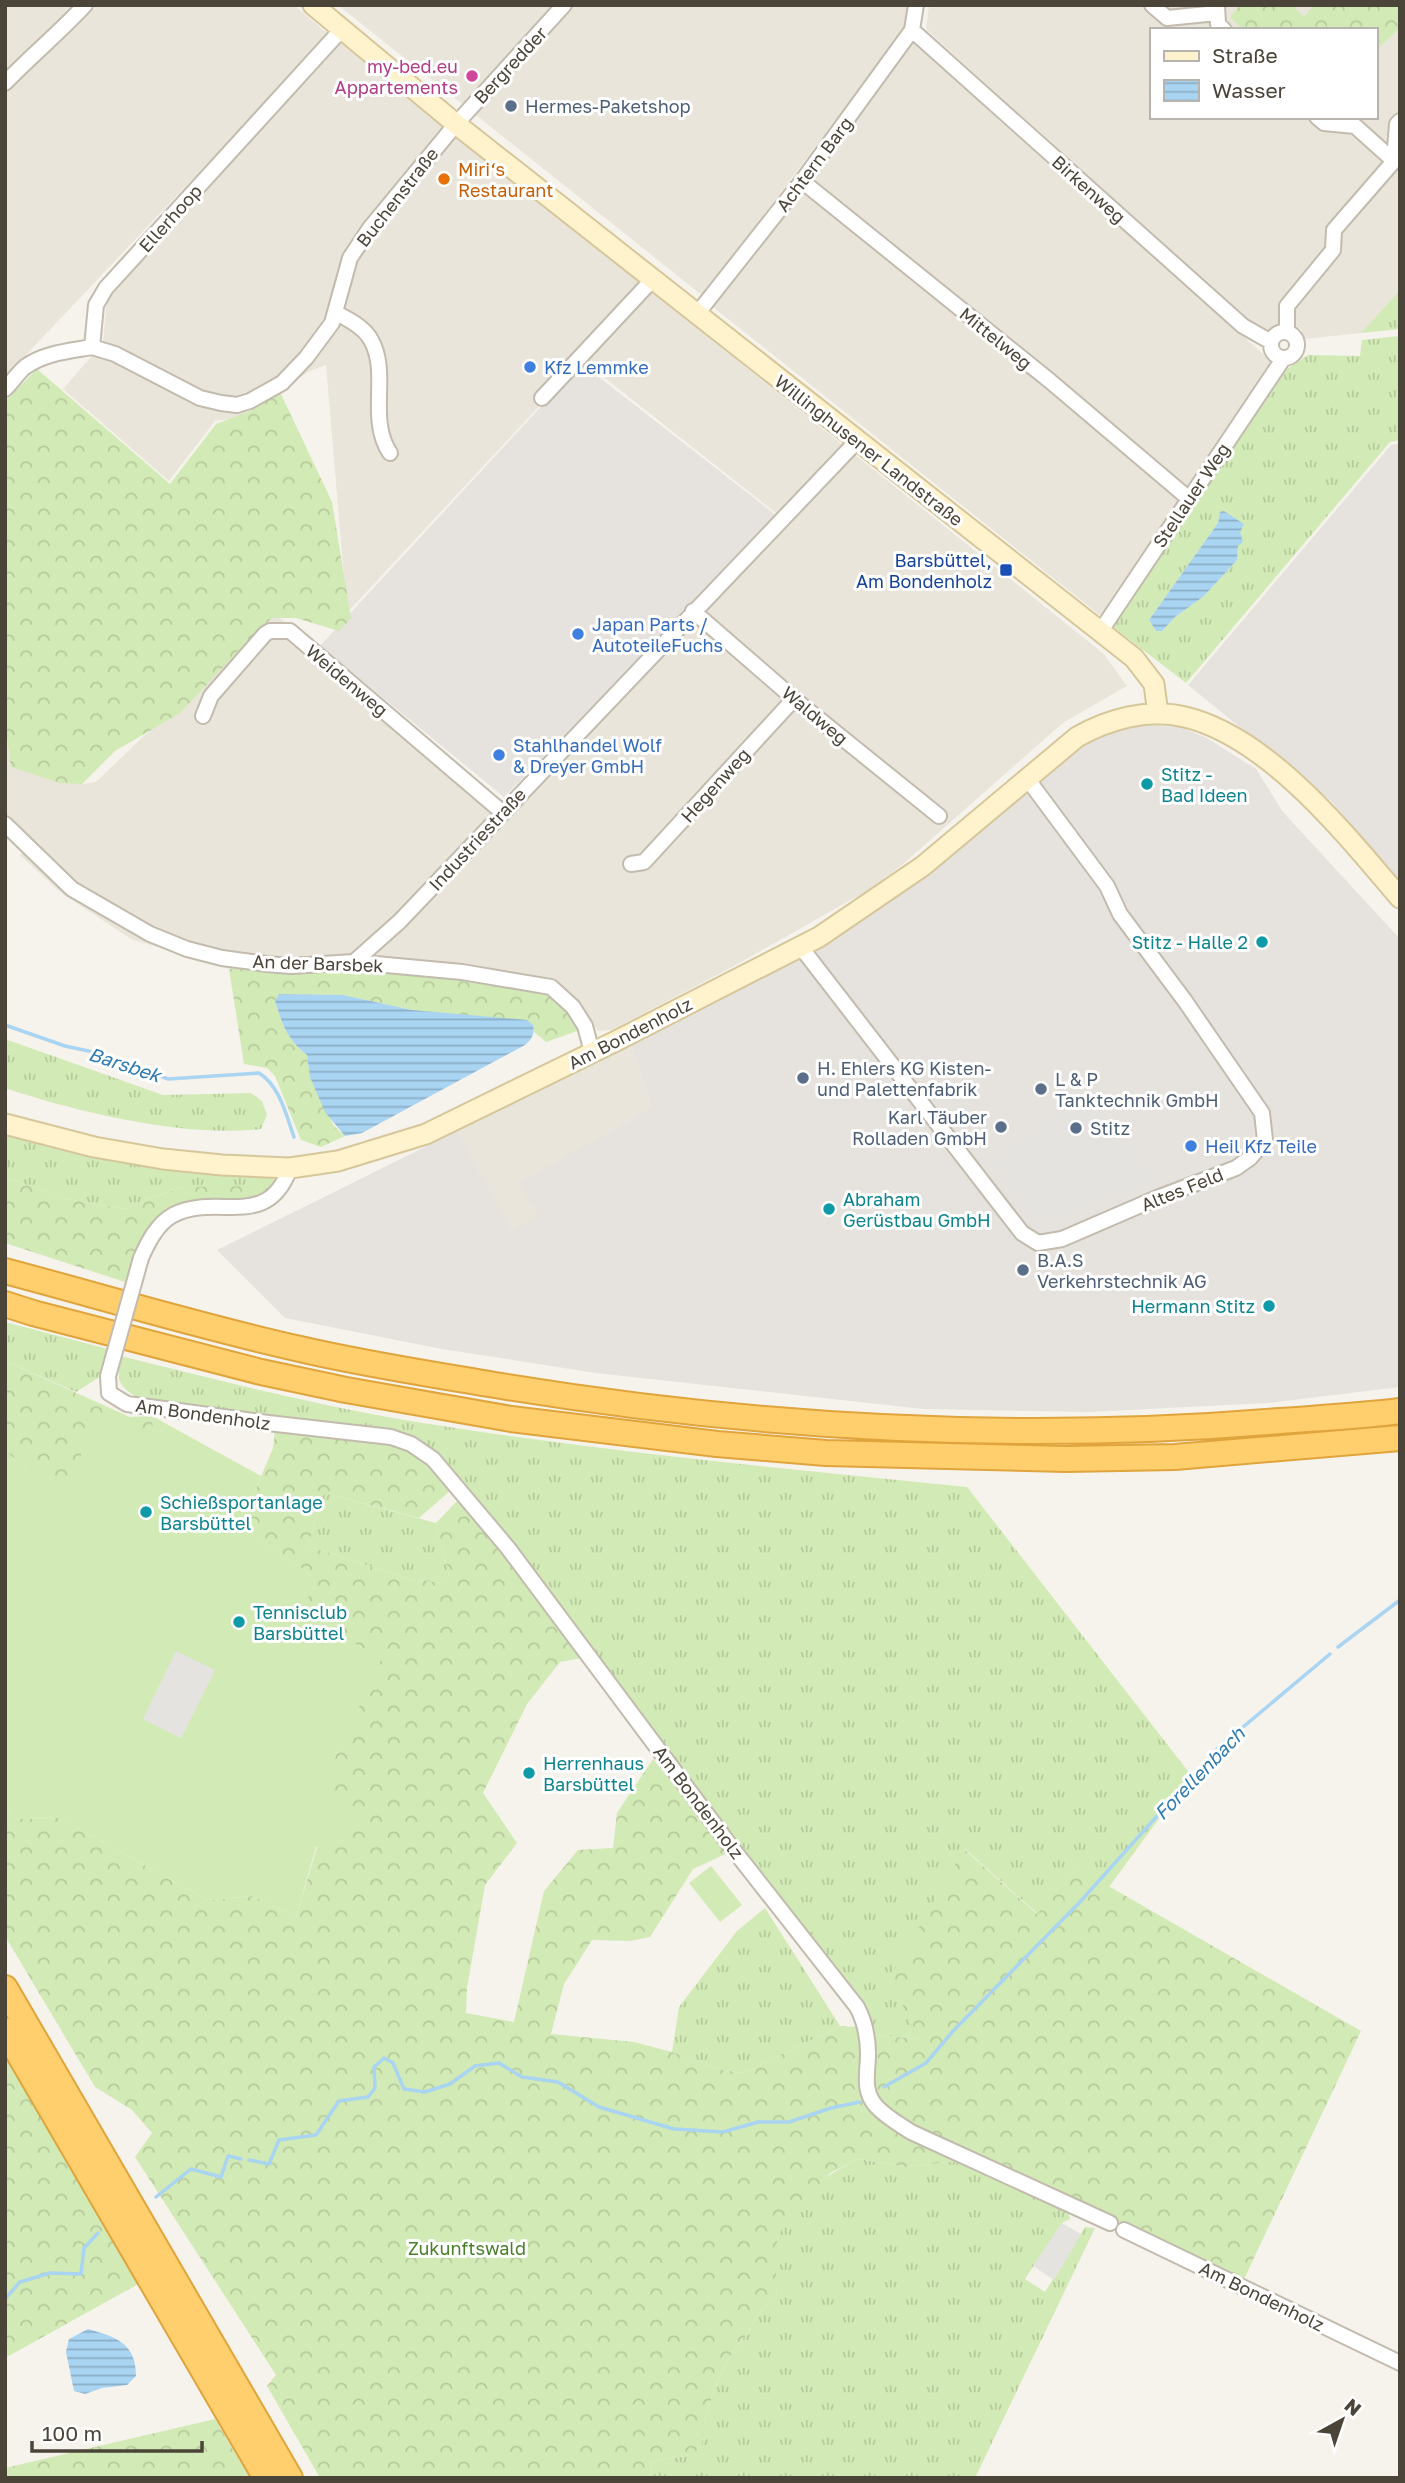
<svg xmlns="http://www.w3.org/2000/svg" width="1405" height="2483" font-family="'Golos Text',sans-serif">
<defs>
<pattern id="grass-tufts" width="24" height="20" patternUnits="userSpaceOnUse" patternTransform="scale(1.75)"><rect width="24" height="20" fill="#d2eab5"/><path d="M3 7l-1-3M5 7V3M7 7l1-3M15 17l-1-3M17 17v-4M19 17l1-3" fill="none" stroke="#b6ca9c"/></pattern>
<pattern id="forest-crowns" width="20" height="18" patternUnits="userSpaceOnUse" patternTransform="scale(1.75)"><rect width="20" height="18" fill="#d2eab5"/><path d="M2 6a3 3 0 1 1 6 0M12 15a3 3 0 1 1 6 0" fill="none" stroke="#b6ca9c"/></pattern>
<pattern id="water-rules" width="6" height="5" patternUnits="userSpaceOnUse" patternTransform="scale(1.75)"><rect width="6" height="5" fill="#a9d4f2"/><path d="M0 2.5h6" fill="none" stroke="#8caec5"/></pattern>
</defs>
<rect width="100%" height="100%" fill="#f6f3ec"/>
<path fill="#eae5da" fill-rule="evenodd" d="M5,5H294L329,35L5,377Z
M338,5H910L906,26L703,296Z
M929,5H1400V290L1361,333L1304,339L1301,329L1292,324L1281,323L1271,336L1257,330L926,29ZM1151,30H1375V117H1151Z
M338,41L1104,654L1127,686L1064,722L902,865L870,889L734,966L612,1030L598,1031L569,994L373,970L229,969L131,939L60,892L20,855L32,843L5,817V721L82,784L96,782L273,612L511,816L692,627L786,521L582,360L347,613L326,365L310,371L237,418L215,421L169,481L63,389L103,343L107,297Z
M914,41L1271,361L1101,616L713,307Z
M630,1042L652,1107L520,1183L538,1216L512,1232L457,1131Z"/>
<path fill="#e6e2dd" d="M581,363L777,516L504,797L320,646Z
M1400,443V883L1331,801L1188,685L1391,445Z
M1146,725L1180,727L1207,738L1256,769L1283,812L1400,939V1387L1267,1403L1090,1412L923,1409L596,1373L442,1349L285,1318L217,1250L457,1131L512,1231L538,1216L519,1183L652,1107L630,1042L824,941L1078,743L1117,727Z"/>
<path fill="url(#grass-tufts)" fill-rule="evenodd" d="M1400,290V329L1361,333Z
M1400,336V440L1390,442L1186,683L1112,626L1287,369L1308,355L1360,356L1362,340ZM1219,516L1239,520L1237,560L1204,596L1175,617L1162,631H1156L1149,620L1218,523Z
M5,1039L163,1095L251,1093L262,1101L267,1115L261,1129C185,1138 77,1112 5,1088Z
M5,1134L96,1157L273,1174L278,1178L273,1190L184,1187L153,1197L125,1209L62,1198L5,1177Z
M5,1322L108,1349L101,1376L76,1392L5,1361Z
M121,1356C225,1382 330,1409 436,1425C612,1453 790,1469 967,1487L1191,1775L1109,1887L1077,1868L1038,1914L965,1849L919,2039L872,2035L424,1445L401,1433L138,1398C117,1385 116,1380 121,1356Z
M324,1493L436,1523L449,1576L443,1583L408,1579L308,1546Z
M765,1908L840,2026L744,2073L723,2070L672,2052L679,2007L737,1931Z
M859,2159L906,2167L958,2161L1068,2210L1070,2219L1062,2223L1025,2279L1045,2292L1085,2227L1095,2228L975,2478H653L650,2464C663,2453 689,2463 700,2447C705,2439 703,2424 706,2415C713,2394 719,2374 731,2355C735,2347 742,2341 747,2334C757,2318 760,2306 777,2297C776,2278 772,2256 778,2237C788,2200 827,2174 859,2159Z"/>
<path fill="url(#forest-crowns)" d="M1240,5H1292L1304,17L1314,5H1400V28L1375,51V30H1346L1342,26L1339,30H1243L1230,17Z
M37,369L170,484L216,424L250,411L280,392L332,502L351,618L339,631L296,618H272L255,633L180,713L115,751L82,784L60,783L11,767L5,721V401Z
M229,969L373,970L552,992L583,1029L546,1042L534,1032L533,1025L412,1010L343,995L279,994L275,1001C282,1023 288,1041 307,1055L310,1077L334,1126L345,1136L321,1147L301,1140L275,1076L267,1068L244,1064Z
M5,1177L62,1198L125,1209L153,1197L184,1187L260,1186L273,1190C264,1199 256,1198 244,1200C226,1202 207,1198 190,1201C150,1208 137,1249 125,1282L5,1243Z
M5,1361L130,1417L152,1416L154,1435L64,1498L5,1451Z
M275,1430L388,1444L409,1451L423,1461L451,1490L419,1518L324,1493L308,1546L408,1579L443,1583L449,1576L436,1523L459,1499L503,1549L586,1657L560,1662L527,1704L483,1793L517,1843L485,1885L467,1988L466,2013L514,2022L544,1891L578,1850L613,1848L617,1813L653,1759L728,1853L693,1869L650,1937L630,1941L592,1940L564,1984L551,2034L634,2042L672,2052L723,2070L744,2073L840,2026L859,2027L862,2097L884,2120L958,2161L906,2167L859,2159L832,2172L793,2208L778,2236L775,2254L777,2297C760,2306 757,2318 747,2334C742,2341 735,2347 731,2355C719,2374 713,2394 706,2415C703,2424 705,2439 700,2447C689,2463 663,2453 650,2464L653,2478H320L267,2386L276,2375L135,2157L152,2133L132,2110L95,2087L5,1936V1805L13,1819L59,1818L208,1900L253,1896L296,1917L333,1794V1762L381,1658L299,1614L315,1583L309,1573L240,1526L273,1448Z
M964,1849L1037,1914L1077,1868L1361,2031L1244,2279L931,2136C915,2127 890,2118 880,2102C869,2084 873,2054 872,2035L918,2039L890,1977Z
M5,2056L140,2283L5,2358Z
M215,2419L250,2478H9L5,2475V2468Z"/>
<path fill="#d2eab5" d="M97,1415L153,1435L152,1416L261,1476L240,1526L309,1573L315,1583L300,1614L382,1658L333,1762V1793L353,1810L346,1842L316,1847L296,1917L253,1896L208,1900L59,1818L13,1819L5,1805V1451L64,1497Z
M711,1866L742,1905L720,1922L689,1883Z"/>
<path fill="#e5e3e0" d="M1086,1092L1152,1180L1039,1223L993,1163Z
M176,1651L215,1670L181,1738L143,1719Z
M1062,2223L1081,2234L1054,2280L1033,2266Z"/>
<path fill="url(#water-rules)" d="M1224,511L1244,524L1240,532L1243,542L1238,546L1237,560L1204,596L1175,617L1162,631H1156L1149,620L1218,523L1220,512Z
M279,994L343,995L412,1010L527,1020L533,1025C535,1034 532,1039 525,1045L362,1133L345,1136L325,1112L310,1077L307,1055C288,1041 282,1024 275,1001Z
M88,2329C116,2337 136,2343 136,2376L127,2385L102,2388L85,2394L74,2391L66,2352L69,2339Z"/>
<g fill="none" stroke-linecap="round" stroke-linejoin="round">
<path stroke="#a9d4f2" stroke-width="3.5" d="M5,1025L65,1046L107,1055L168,1079L259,1073C280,1086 286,1115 294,1137
M1338,1647L1400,1600
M884,2087L926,2063L953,2031L1079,1903L1218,1748L1330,1654
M249,2160L269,2164L279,2140L316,2135L339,2101L368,2097L375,2088L374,2067L384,2058L393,2063L404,2089L425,2092L450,2084L475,2066L499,2063L522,2077L558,2082L599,2107L674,2129L723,2132L758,2122H789L831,2108L860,2102
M156,2197L191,2169L221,2177L228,2156L241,2159
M5,2299L20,2282L50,2273L81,2274L84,2248L98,2233"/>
<defs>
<path id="street" d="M1152,5L1167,18L1217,13
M1217,6L1218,24L1224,30
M912,30L1243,326L1271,342
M5,83C31,56 59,33 85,5
M1317,117L1324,123L1355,126L1394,161
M802,181L1050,381L1188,498
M336,313C348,319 364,327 371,340C390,373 367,419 390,453
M697,314L802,181L912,30L916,5
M1271 345a13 13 0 1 1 26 0a13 13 0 1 1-26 0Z
M1287,332V306L1333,250L1334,230L1394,161L1397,124L1400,121
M92,347L115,354L200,398L221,403L237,405L250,401L282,383L306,358L332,323L350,258L370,228L456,124L564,5
M5,389C12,382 18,373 25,367C44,353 70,351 92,347L96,305L106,288L342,29
M542,398L653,279
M693,611L799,703L939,816
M1100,632L1283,359
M203,716L211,696L265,634L270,631H290L502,812
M5,824L72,889L150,934L187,949L222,958L267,964L291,966L354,962L462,972L551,987L573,1007L585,1026L592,1052
M631,864L644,862L794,699
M800,946L1022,1233L1038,1243L1062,1239L1157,1198L1236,1168L1250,1158L1265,1140L1262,1113L1185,1001L1120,914L1107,886L1026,777
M354,962L400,921L858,440
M141,1258C148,1242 157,1224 173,1215C217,1192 267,1232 290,1168
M108,1376L109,1393L127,1404L268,1423L391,1437L411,1444L433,1459L508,1548L729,1844L857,2007C865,2022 868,2037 868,2054C868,2073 862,2090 876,2106C886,2117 899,2124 911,2132L1110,2223
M1124,2230L1400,2363"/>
<path id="secondary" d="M313,5L456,124L1134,658L1154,684L1158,714
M5,1124L94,1147L163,1159L222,1165L290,1168L338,1161L426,1134L618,1040L819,937L923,866L1077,737C1109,719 1148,708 1185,717C1269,737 1346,835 1400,898"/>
<path id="highway" d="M5,1271C103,1297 201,1327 300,1349C364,1364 430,1374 495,1385C755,1428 1017,1443 1280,1421C1320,1418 1360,1416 1400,1411
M5,1304L33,1313L261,1372L346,1390L511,1419L717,1444L826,1453L1066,1459L1175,1457L1400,1438
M5,1988L290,2478
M5,2030L266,2478"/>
</defs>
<use href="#street" stroke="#c2bbae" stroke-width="18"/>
<use href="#secondary" stroke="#d6c79b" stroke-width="23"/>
<use href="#highway" stroke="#e0a43c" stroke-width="28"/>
<use href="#street" stroke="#fff" stroke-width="14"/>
<use href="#secondary" stroke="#fff3cd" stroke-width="19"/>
<use href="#highway" stroke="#ffcf6e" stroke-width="24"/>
<defs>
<path id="street-bridge" d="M108,1376L141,1258"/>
</defs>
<use href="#street-bridge" stroke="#c2bbae" stroke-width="18" stroke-linecap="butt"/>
<use href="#street-bridge" stroke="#fff" stroke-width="14"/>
</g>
<circle fill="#d1479c" stroke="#fff" stroke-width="2.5" cx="472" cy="76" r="7"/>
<g fill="#5c6f8a" stroke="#fff" stroke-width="2.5">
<circle cx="511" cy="106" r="7"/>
<circle cx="803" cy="1078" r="7"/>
<circle cx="1041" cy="1089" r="7"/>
<circle cx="1001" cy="1127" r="7"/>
<circle cx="1076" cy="1128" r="7"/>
<circle cx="1023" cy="1270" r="7"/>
</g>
<circle fill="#e8710a" stroke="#fff" stroke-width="2.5" cx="444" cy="179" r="7"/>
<g fill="#3f7fe0" stroke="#fff" stroke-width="2.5">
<circle cx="530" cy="367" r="7"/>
<circle cx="578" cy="634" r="7"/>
<circle cx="499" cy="755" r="7"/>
<circle cx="1191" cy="1146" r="7"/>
</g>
<rect fill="#1a4fb4" stroke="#fff" stroke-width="2.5" x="999" y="563" width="14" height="14" rx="3.5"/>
<g fill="#0f9aa8" stroke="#fff" stroke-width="2.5">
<circle cx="1147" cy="784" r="7"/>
<circle cx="1262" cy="942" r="7"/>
<circle cx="829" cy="1209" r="7"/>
<circle cx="1269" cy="1306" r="7"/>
<circle cx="146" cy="1512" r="7"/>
<circle cx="239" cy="1622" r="7"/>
<circle cx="529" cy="1773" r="7"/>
</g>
<g text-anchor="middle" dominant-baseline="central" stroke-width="6" stroke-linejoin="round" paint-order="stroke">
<g font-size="18" fill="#4b4439" stroke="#fff">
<text transform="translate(510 65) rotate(-47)">Bergredder</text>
<text transform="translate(814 164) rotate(-53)">Achtern Barg</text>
<text transform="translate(1089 189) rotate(42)">Birkenweg</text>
<text transform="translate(397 197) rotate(-52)">Buchenstraße</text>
<text transform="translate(170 218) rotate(-48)">Ellerhoop</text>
<text transform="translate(996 338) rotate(39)">Mittelweg</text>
<text transform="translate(869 450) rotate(38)">Willinghusener Landstraße</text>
<text transform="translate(1191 495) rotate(-56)">Stellauer Weg</text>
<text transform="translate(347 680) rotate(40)">Weidenweg</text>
<text transform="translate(815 715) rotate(40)">Waldweg</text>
<text transform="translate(715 785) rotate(-48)">Hegenweg</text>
<text transform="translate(477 839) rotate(-47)">Industriestraße</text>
<text transform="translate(318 963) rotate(2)">An der Barsbek</text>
<text transform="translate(630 1033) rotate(-27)">Am Bondenholz</text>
<text transform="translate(1182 1189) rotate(-22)">Altes Feld</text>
<text transform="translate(203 1414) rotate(8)">Am Bondenholz</text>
<text transform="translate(699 1802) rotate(53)">Am Bondenholz</text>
<text transform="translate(1262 2296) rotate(26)">Am Bondenholz</text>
</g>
<g font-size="18" fill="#b23c85" stroke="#fff" text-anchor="end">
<text x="458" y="66">my-bed.eu<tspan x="458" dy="21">Appartements</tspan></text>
</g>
<g font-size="18" fill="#4e5e75" stroke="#fff" text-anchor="start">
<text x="525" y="106">Hermes-Paketshop</text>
<text x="817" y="1068">H. Ehlers KG Kisten-<tspan x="817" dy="21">und Palettenfabrik</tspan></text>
<text x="1055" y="1079">L &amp; P<tspan x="1055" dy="21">Tanktechnik GmbH</tspan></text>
<text x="987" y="1117" text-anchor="end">Karl Täuber<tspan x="987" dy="21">Rolladen GmbH</tspan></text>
<text x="1090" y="1128">Stitz</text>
<text x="1037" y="1260">B.A.S<tspan x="1037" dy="21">Verkehrstechnik AG</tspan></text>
</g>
<g font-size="18" fill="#c56008" stroke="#fff" text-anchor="start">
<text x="458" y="169">Miri‘s<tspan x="458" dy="21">Restaurant</tspan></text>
</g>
<g font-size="18" fill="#366cbe" stroke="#fff" text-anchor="start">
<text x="544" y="367">Kfz Lemmke</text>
<text x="592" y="624">Japan Parts /<tspan x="592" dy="21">AutoteileFuchs</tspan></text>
<text x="513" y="745">Stahlhandel Wolf<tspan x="513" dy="21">&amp; Dreyer GmbH</tspan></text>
<text x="1205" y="1146">Heil Kfz Teile</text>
</g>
<g font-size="18" fill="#164399" stroke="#fff" text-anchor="end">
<text x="992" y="560">Barsbüttel,<tspan x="992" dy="21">Am Bondenholz</tspan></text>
</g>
<g font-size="18" fill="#0d838f" stroke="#fff" text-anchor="start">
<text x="1161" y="774">Stitz -<tspan x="1161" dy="21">Bad Ideen</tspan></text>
<text x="1248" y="942" text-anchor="end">Stitz - Halle 2</text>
<text x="843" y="1199">Abraham<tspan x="843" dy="21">Gerüstbau GmbH</tspan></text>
<text x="1255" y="1306" text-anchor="end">Hermann Stitz</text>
<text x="160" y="1502">Schießsportanlage<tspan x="160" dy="21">Barsbüttel</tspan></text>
<text x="253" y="1612">Tennisclub<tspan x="253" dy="21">Barsbüttel</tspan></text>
<text x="543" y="1763">Herrenhaus<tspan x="543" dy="21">Barsbüttel</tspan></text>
</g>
<g font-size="18" fill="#4a7f2a" stroke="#fff">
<text x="467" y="2248">Zukunftswald</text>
</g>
<g font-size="19" font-style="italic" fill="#2e7ab2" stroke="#fff">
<text transform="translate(125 1064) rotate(18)">Barsbek</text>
<text transform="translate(1199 1773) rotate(-46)">Forellenbach</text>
</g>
</g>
<rect width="1405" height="2483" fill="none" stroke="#4b4439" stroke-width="14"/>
<rect x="1150" y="28" width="228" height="91" fill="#ffffff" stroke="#b7b4b0" stroke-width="2"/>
<rect x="1164" y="51" width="35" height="10" fill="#fff3cd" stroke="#b7b4b0" stroke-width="2"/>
<text x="1212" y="63" font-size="21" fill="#4b4439">Straße</text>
<rect x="1164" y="80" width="35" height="21" fill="url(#water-rules)" stroke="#b7b4b0" stroke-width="2"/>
<text x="1212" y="98" font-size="21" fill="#4b4439">Wasser</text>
<g transform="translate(1342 2420) rotate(40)" stroke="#ffffff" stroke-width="5" paint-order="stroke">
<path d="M0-5L12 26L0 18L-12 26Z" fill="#4b4439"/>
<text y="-10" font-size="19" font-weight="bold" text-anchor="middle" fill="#4b4439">N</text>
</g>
<path d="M32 2441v10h170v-10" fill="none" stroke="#4b4439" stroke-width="3.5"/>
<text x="42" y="2441" font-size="21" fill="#4b4439" stroke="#ffffff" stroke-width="5" paint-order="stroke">100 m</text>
</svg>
